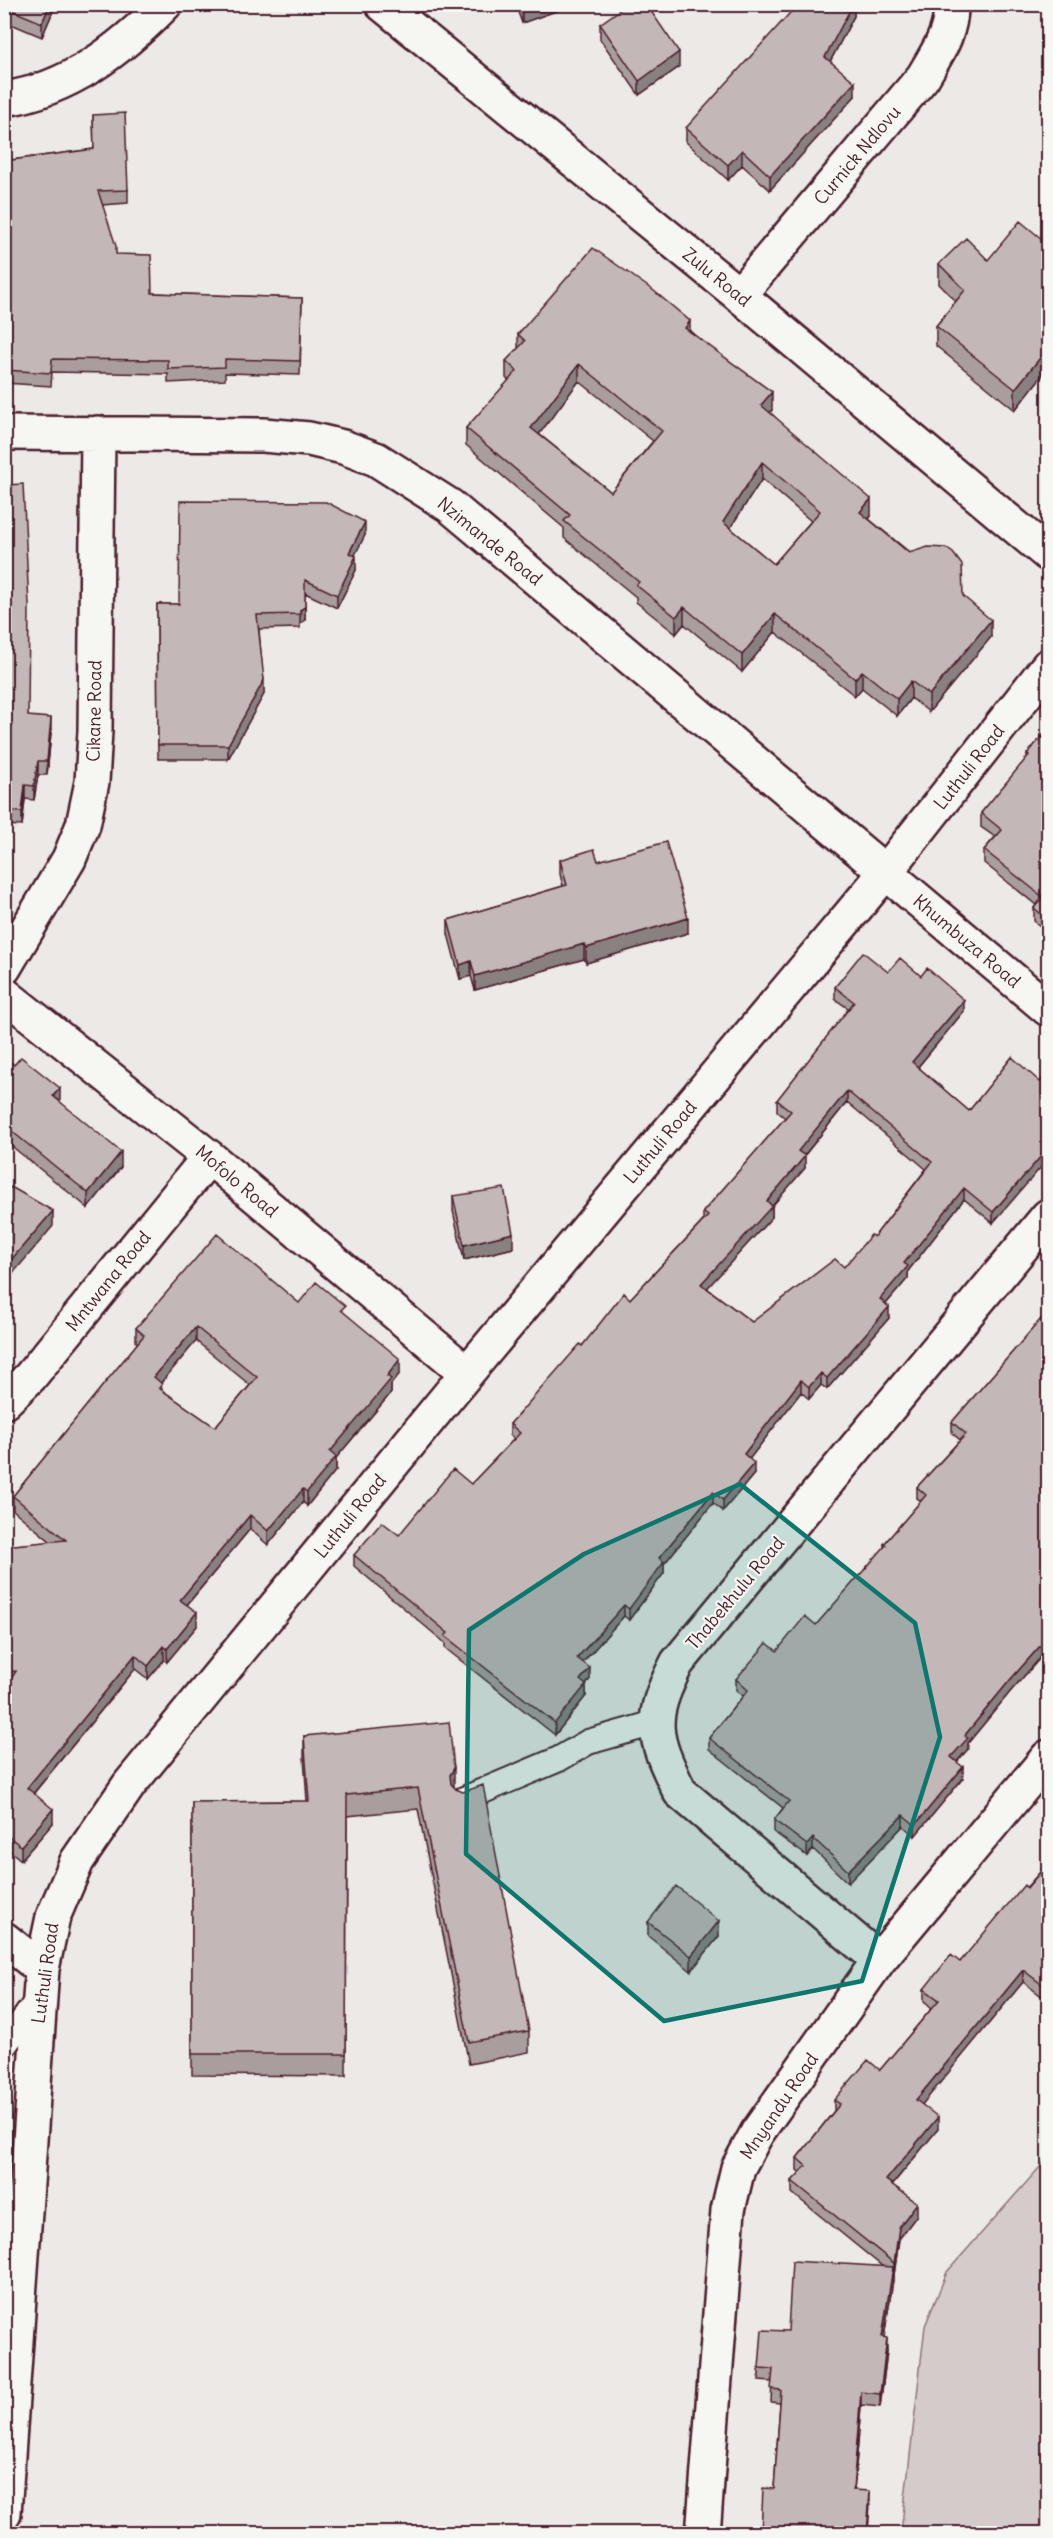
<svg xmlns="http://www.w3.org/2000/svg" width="1053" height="2538" font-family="Delius,sans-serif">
<rect width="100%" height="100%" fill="#ece9e6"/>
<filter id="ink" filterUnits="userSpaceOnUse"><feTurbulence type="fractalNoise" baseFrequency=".0167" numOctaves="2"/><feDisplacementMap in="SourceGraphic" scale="12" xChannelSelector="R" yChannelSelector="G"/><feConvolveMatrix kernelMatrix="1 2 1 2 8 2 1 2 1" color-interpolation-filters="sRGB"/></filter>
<g filter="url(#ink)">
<path fill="#d4cbca" stroke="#8f757a" stroke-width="1.5" d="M1048,2158V2533H901L925,2326L947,2272Z"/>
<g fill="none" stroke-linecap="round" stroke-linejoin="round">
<defs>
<path id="lane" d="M464,1799L559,1759L588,1742L655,1723
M4,2046L39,1998"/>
<path id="street" d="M4,99C69,90 121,49 165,4
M739,295L923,77C937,53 952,33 951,4
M4,433L263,435L309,439L343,447L376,459L450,506L1048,1009
M4,968L69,859L83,825L92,782L95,731L98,433
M4,994L209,1157L467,1373
M4,1402L30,1377L209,1157
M4,1939L42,1969
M879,1960L680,1792C652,1735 648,1720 677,1663L1048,1216
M4,2513L42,1969L53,1917L77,1861L129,1785L467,1373L885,873L1048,666
M703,2534L728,2210L738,2168L757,2133L879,1960L1048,1757"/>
<path id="secondary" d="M382,4L739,295L1048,554"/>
</defs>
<use href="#lane" stroke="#4a1f2b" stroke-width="28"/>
<use href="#street" stroke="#4a1f2b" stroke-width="38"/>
<use href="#secondary" stroke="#4a1f2b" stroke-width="38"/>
<use href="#lane" stroke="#f6f6f2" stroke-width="24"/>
<use href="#street" stroke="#f6f6f2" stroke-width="33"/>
<use href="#secondary" stroke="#f6f6f2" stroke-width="33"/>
</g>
<path fill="#a99d9d" stroke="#4a1f2b" stroke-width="1.5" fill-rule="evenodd" d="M4,4H56L42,37L4,21Z
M515,4H573V5L522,23Z
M854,4V16L830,62L855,96L770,190L742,165L728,180L686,142V128Z
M600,24L679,67L639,95L600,39Z
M93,115L128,190V203L102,205L116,254L152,293L302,298L300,375L225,373V380L168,383V374L52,372L51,386L4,383V161L94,149Z
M1048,244V368L1015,410L936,346V326L956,301L939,284V264L988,260Z
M690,331L772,410L770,412L871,516L869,519L963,596L991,637L929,712L911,698L897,716L862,688L855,696L775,632L742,672L684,624L676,634L636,602V597L564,538V528L466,445V428L509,381L506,378V361L518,349V334ZM579,381L653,441L611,492L539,434ZM762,479L811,521L774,564L730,528Z
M4,477L28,716L51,732L47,775H38L34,800L25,799L22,826L4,825Z
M365,535L354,556L356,570L337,608L305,593V620L300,624V628L259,629L264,694L228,759H158L157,604H179Z
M1048,729V933L1034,921V908L1036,905L984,863V850L995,837L981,827V813L1027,758V754Z
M560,860L598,861L688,933L586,963L584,959L475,990L471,976L460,979L448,934V920L563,886L560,874Z
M888,972L964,1011L918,1067L969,1111L1012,1057L993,1223L964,1199L908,1271V1278L886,1304L889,1318L827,1389L821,1385L809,1399L801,1392L749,1459L754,1474L723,1511L713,1503L664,1564V1573L629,1620L624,1616L583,1662L590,1679L586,1685V1696L555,1735L445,1648V1643L354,1566V1555L399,1535L471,1484L514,1439L510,1435V1424L582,1346L630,1299L703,1221V1212L785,1118L777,1111V1100L849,1009L835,999V987ZM847,1102L926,1169L874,1237L844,1267L752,1322L707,1288L772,1217V1206L805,1168L804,1156Z
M4,1057L60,1102L121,1167L88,1208L4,1140Z
M453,1196L513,1248L464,1260L453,1211Z
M299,1303L345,1314L400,1373L391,1384V1393L336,1458V1470L307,1506L303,1502L268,1545L250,1529L187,1605L197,1626L167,1662L164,1660L148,1679L135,1669L34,1793L53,1823L21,1860L4,1846V1690L7,1685H4V1546L51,1542L13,1510V1496L138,1343L136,1342V1328ZM196,1341L250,1385L215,1427L162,1390L161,1383Z
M1048,1311V1649L1010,1692L968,1743V1749L957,1762L963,1778L915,1836L903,1826L848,1883L813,1849L807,1856L774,1832V1820L783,1808L709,1749V1738L743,1696L736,1690V1679L816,1625L884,1548V1544L921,1501L917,1498V1487L960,1440L952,1433V1422Z
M304,1736L454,1787L529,2031V2052L469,2064L418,1809L347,1816L346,2076L192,2075V1802L307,1801L304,1757Z
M1048,1863V2001L1023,1982L922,2104L938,2129L892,2185L917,2215L899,2239L894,2275H893V2280L884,2338L887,2351L880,2407L861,2405L854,2490L870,2504L774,2489L780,2403L771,2402L772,2382L759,2381V2368L788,2331L883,2267L792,2193V2181L800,2173L797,2170V2158L834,2111V2100L880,2070L932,2008L924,2001V1989L960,1962Z
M648,1922L719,1936L691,1971L648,1936Z"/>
<path fill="#898080" stroke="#4a1f2b" stroke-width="1.5" d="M50,4H56L42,37V23Z
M532,4H573V5L522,23V8Z
M853,4H854V16L825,71V57Z
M679,52V67L639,95V81Z
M855,82V96L770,190V176Z
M742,150V165L728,180V165Z
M690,321V339L685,328Z
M1048,348V368L1015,410V389Z
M579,364V381L531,445V428Z
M772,392V410L761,423V405Z
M762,462V479L723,539V522Z
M871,499V516L860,529V512Z
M365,522V535L349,567V553Z
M356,556V570L337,608V595Z
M305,607V620L300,624V610Z
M684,607V624L676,634V617Z
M775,614V632L742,672V655Z
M991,620V637L929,712V695Z
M862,671V688L855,696V679Z
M264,680V694L228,759V745Z
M911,681V698L897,716V699Z
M51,718V732L47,775V761Z
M38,761V775L34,800V786Z
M25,785V799L22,826V812Z
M688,918V933L586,963V948Z
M584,944V959L475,990V976Z
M471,961V976L460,979V965Z
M964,1000V1011L912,1074V1062Z
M60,1088V1103L53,1096Z
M847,1091V1102L798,1163V1151Z
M1048,1148V1159L993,1223V1212Z
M121,1152V1167L88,1208V1193Z
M805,1156V1168L772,1206V1217L701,1295V1284L767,1201Z
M964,1188V1199L908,1271V1278L880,1311V1299L904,1263Z
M53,1211V1226L4,1284V1268Z
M513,1233V1248L464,1260V1245Z
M889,1307V1318L827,1389V1378Z
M196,1327V1341L154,1391V1377Z
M400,1359V1373L391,1384V1393L336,1458V1470L307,1506V1492L330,1452L387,1376Z
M821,1373V1385L809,1399V1387Z
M801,1380V1392L744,1466V1454Z
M754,1463V1474L723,1511V1500Z
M303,1489V1502L268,1545V1531Z
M713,1492V1503L664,1564V1573L629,1620V1609L659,1558Z
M250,1515V1529L180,1613V1600Z
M624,1605V1616L577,1669V1658Z
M197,1612V1626L167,1662V1649Z
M1048,1637V1649L1010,1692L968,1743V1749L951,1768V1757L965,1735L1010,1680Z
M164,1646V1660L148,1679V1666Z
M135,1655V1669L27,1801V1788Z
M590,1668V1679L586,1685V1696L555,1735V1723L580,1680Z
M963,1767V1778L915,1836V1825Z
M454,1768V1789L450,1797V1775Z
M53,1809V1823L21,1860V1846Z
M903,1815V1826L848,1883V1871Z
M813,1838V1849L807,1856V1845Z
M719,1921V1936L691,1971V1956Z
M1023,1970V1982L916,2112V2100Z
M938,2117V2129L886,2192V2180Z
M917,2203V2215L899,2239L894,2275V2263L899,2227Z
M893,2267V2280L882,2350V2337Z
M887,2338V2351L880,2407V2394Z
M861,2392V2405L853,2503V2490Z
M870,2491V2504L868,2534H867Z"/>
<path fill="#c4b7b7" stroke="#4a1f2b" stroke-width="1.5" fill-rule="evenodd" d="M4,4H50L42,23L4,7Z
M520,4H532L522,8Z
M628,4H646L679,52L639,81L600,24Z
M798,4H853L825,57L855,82L770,176L742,150L728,165L686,128Z
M125,113L128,190L98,191L116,246V254L151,255L152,293L302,298L300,361L225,359V367L168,369V360L52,359L51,373L4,370V161L94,149L93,115Z
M1020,221L1048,244V348L1015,389L936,326L965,290L939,264L966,238L988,260Z
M593,248L654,291L690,321L685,328L772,392L761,405L871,499L860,512L909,553L928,547L946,548L953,553L962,565L963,596L991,620L929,695L911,681L897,699L862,671L855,679L775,614L742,655L684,607L676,617L636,585L639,582L564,521L570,515L466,428L517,371L506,361L525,341L518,334ZM579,364L662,431L611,492L531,428ZM762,462L820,511L774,564L723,522Z
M4,477H5L6,485L23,484L29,605L28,716L51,718L47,761H38L34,786L25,785L22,812L4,811Z
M180,501L326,502L365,522L349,553L356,556L337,595L305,580V607L300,610V614L257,615L264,680L228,745H158L157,604H179Z
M1048,729V920L1034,908L1043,897L984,850L1002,830L981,813L1029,755L1027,754Z
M666,842L688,918L586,948L584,944L475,976L471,961L460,965L448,920L567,885L560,860L594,849L598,861Z
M863,952L888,972L900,958L921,976L927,968L964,1000L912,1062L969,1111L1012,1057L1040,1082L1043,1078L1048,1083V1148L993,1212L964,1188L904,1263L908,1266L880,1299L889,1307L827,1378L821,1373L809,1387L801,1380L744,1454L754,1463L723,1500L713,1492L659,1558L664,1562L629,1609L624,1605L577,1658L590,1668L580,1680L586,1685L555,1723L445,1636L448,1633L354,1555L382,1522L399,1535L453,1469L471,1484L520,1433L510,1424L580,1344L582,1346L624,1293L630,1299L708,1216L703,1212L791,1111L777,1100L854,1002L835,987ZM847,1091L932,1162L874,1237L871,1235L844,1267L835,1259L752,1322L701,1284L772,1206L767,1201L805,1156L798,1151Z
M4,1057L14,1065L21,1057L60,1088L53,1096L121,1152L88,1193L4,1125Z
M11,1187L53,1211L4,1268V1194Z
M504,1188L513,1233L464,1245L453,1196Z
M217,1234L299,1303L316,1282L345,1306L341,1310L400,1359L387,1376L391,1379L330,1452L336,1457L307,1492L303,1489L268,1531L250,1515L180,1600L197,1612L167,1649L164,1646L148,1666L135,1655L27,1788L53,1809L21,1846L4,1833V1690L16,1671L4,1672V1546L66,1540L13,1496L144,1335L136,1328ZM196,1327L257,1377L215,1427L159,1388L162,1384L154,1377Z
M1048,1311V1637L1010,1680L965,1735L968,1738L951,1757L963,1767L915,1825L903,1815L848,1871L813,1838L807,1845L774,1820L789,1801L709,1738L748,1690L736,1679L767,1643L777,1651L805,1616L816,1625L886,1545L884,1544L926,1495L917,1487L966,1434L952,1422Z
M449,1722L454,1768L450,1775L451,1784L456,1789L463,1792L483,1785L529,2031L469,2042L418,1788L347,1795L346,2054H192V1802L309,1801L304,1736Z
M1048,1863V1989L1023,1970L916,2100L938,2117L886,2180L917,2203L899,2227L894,2263L792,2181L806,2166L797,2158L840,2104L834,2100L868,2060L880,2070L939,2000L924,1989L951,1955L960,1962L1024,1885L1027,1888Z
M676,1886L719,1921L691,1956L648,1922Z
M792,2261L893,2267L882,2337L887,2338L880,2394L861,2392L853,2490L870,2491L867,2534H761L763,2488L774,2489L781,2390L771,2389L773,2369L759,2368L762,2330L788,2331Z"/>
</g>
<path fill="#0f766e" fill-opacity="0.2" stroke="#0f766e" stroke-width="4.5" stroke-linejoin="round" d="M740,1484L915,1623L940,1737L862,1981L664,2021L466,1854L469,1630L584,1554Z"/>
<g text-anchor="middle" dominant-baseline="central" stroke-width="4.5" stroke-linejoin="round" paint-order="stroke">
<g font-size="18" fill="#4a1f2b" stroke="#f6f6f2">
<text transform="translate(857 155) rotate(-50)">Curnick Ndlovu</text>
<text transform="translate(717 277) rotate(39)">Zulu Road</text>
<text transform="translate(490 541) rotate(39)">Nzimande Road</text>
<text transform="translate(94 711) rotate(-89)">Cikane Road</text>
<text transform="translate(969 767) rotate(-52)">Luthuli Road</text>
<text transform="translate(967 941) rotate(40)">Khumbuza Road</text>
<text transform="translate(660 1142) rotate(-50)">Luthuli Road</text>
<text transform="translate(237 1181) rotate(40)">Mofolo Road</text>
<text transform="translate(108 1281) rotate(-51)">Mntwana Road</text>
<text transform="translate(350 1516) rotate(-51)">Luthuli Road</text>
<text transform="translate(735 1593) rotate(-50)">Thabekhulu Road</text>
<text transform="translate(45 1973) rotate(-82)">Luthuli Road</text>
<text transform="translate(779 2106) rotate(-56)">Mnyandu Road</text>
</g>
</g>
<rect width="1053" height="2538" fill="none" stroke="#f6f6f2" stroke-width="24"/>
<rect x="12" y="12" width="1029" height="2514" fill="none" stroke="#4a1f2b" stroke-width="2" filter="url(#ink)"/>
</svg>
